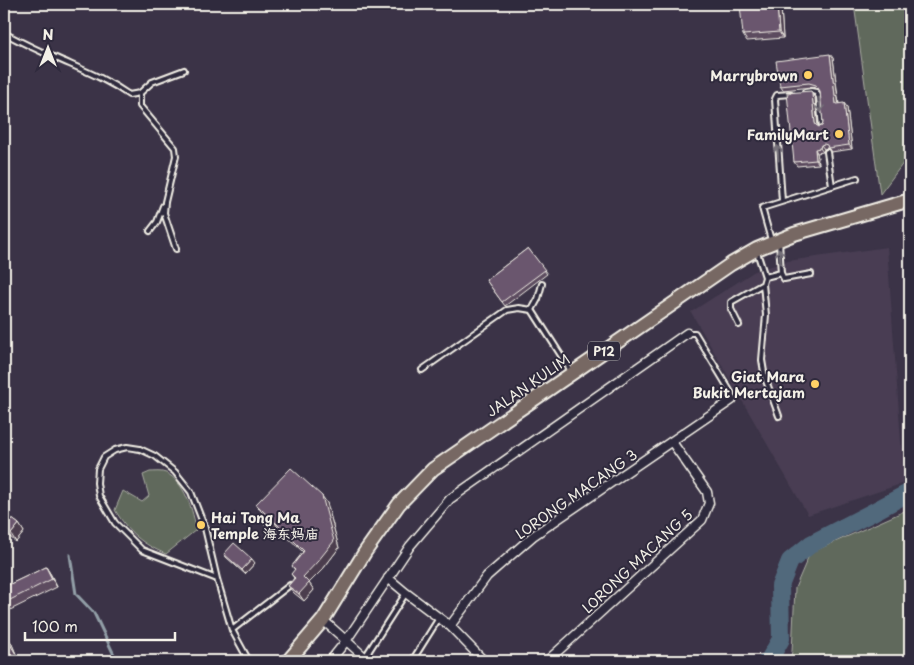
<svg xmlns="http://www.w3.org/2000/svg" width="914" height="665" font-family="'Playpen Sans','LXGW WenKai TC',sans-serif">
<rect width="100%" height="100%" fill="#3b3347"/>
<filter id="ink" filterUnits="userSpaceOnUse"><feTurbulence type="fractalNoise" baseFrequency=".02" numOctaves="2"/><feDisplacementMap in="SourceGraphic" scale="10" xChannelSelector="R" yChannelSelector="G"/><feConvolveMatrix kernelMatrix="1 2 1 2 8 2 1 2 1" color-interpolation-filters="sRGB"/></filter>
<g filter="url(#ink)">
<path fill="#493e53" d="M887,247L904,483L808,515L691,312L755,271L788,261Z"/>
<path fill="#60695c" stroke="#aaada2" d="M854,4H910V154L880,194Z
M150,472C155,472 161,471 166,473C184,481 194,512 196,530L166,554C142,544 129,533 115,510L123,491L142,502L149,496L143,475Z
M907,510L910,537V661H789L792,652L795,588L810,553Z"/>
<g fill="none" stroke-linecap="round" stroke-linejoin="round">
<path stroke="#929fa7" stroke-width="3" d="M70,555L76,594L94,613L117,661"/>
<path stroke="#51697c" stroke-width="18" d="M767,661L769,660L781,639L780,586L790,561L811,544L873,512L910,492"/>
<defs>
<path id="service" d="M4,33C21,42 39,51 56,58C83,70 105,78 129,95L140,93L152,82L184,70
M805,92L811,91L816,92L819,97L822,127
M140,93V106L175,148L176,156L165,202L164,213L176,249
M827,152L832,186
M782,201L775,99L777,95L791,94
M150,231L157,222L163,206
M771,240L762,208L857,178
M779,242L781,273L784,279L811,274
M765,277L781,273
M542,284L538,299L532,310L571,371
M763,284L766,315L762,360L765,378L779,416
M739,325L731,309V302L763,284L765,277L757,252
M687,333H695L732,394V400
M422,370L507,310L519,308L532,310
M217,579L142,550L115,523L99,496L97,483L98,469L104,457L115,450L127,447L140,449L155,456L175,472L191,492L205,528L217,579L232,630L249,661
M232,630L290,585
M365,657L406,593
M412,661L439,618"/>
<path id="minor" d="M388,578L406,593L450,626L484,661
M323,620L369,661
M450,626L487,576L533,536L732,400
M330,661L346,641L410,546L450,499L687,333
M547,661L702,520L709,503L707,492L672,442"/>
<path id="primary" d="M288,661L323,620L365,552L399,504L433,469L731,264L757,249L794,234L910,200"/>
</defs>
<use href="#service" stroke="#f4f1e8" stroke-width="8"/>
<use href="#minor" stroke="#f4f1e8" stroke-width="11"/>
<use href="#primary" stroke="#f4f1e8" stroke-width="16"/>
<use href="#service" stroke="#2f2a3d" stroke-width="4"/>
<use href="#minor" stroke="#2f2a3d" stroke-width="8"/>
<use href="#primary" stroke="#776864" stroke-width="12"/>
</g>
<path fill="#5c4b5f" stroke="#f4f1e8" d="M751,4H778L781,7L783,38L747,41L743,35Z
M833,58L839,104L847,107L852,149L831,152L829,149L827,148L824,149L823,152L817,153L819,164L797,166L794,162L811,91L815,98L818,126H822L823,123L820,91L818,89L812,87L783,90L780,86Z
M528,248L547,274L505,306L486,280Z
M327,503L339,548L323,569L309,583L314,590L304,601L294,593L288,586L294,578L291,574L295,570L292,566L303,552L279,529L274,535L268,529L263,521L267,517L261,511L256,504Z
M4,513L19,524L24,532L16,542L4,532Z
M224,554L255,563L245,574L226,557Z
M46,567L51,575L57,587L4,613V587Z
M4,635L11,642L16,654L4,660Z"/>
<path fill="#4b3d4d" stroke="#f4f1e8" d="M777,4H778L781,7L783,38L779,32Z
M830,54L833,58L839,108L836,104Z
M812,94L815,98L818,127L819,130L815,123Z
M844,103L847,107L852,149L849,145Z
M821,145L824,149L823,152L820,148Z
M815,149L817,153L819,164L816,160Z
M322,496L327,503L339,548L323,569L309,583L314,590L304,601L299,594Z
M274,521L279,529L274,535L269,527Z
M19,524L24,532L16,542L11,534Z
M252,559L255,563L245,574L242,570Z
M46,567L51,575L57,587L52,579Z
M5,635L11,642L16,654L11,646Z"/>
<path fill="#6b576e" stroke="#f4f1e8" d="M751,4H777L779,32L743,35L740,5Z
M830,54L836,104L844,103L849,145L828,148L827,145L824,144L821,145L820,148L815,149L816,160L794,162L787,93L811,91L812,94L815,123L816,125L819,127L822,126L823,123L820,91L816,85L809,83L780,86L776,61Z
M528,248L545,270L502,302L486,280Z
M291,468L322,496L334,541L318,561L303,577L309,583L299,594L288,586L295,578L291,574L295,569L292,566L304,551L274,521L269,527L263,521L268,516L256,504Z
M4,513L19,524L11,534L4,529Z
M234,543L252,559L242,570L224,554Z
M46,567L52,579L4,603V587Z
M4,635H5L11,646L4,650Z"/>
<defs><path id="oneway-shaft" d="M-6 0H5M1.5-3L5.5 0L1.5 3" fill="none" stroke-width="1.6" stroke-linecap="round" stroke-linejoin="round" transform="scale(1.25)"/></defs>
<g stroke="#747079">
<use href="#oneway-shaft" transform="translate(820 105) rotate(83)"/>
<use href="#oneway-shaft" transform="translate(778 153) rotate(-94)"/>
<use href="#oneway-shaft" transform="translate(780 256) rotate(-94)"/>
</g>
</g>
<g fill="#ffd166" stroke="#2f2a3d" stroke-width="2">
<circle cx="808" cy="75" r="5"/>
<circle cx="839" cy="134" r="5"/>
<circle cx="815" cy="384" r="5"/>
<circle cx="201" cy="525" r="5"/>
</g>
<g text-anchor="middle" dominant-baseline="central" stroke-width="4" stroke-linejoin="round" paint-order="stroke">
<rect fill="#2f2a3d" stroke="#b9b5b5" stroke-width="1" x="588" y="341.5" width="32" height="19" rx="4"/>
<g font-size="12" font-weight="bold" fill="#f4f1e8">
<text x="604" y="351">P12</text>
</g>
<g font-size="14" font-weight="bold" fill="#f4f1e8" stroke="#2f2a3d" text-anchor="end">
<text x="798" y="75">Marrybrown</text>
<text x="829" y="134">FamilyMart</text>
<text x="805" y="376">Giat Mara<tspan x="805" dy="16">Bukit Mertajam</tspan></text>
<text x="211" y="517" text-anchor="start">Hai Tong Ma<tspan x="211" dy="16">Temple 海东妈庙</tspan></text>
</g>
<g font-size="14" fill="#f4f1e8" stroke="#2f2a3d">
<text transform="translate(528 385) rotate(-35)">JALAN KULIM</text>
<text transform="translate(576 494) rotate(-35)">LORONG MACANG 3</text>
<text transform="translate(637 561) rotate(-43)">LORONG MACANG 5</text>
</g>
</g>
<rect width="914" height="665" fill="none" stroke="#2f2a3d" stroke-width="20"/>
<rect x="10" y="10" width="894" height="645" fill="none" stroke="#f4f1e8" stroke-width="2" filter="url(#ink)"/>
<g transform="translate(48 48)" stroke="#2f2a3d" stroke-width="4" paint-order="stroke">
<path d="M0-4L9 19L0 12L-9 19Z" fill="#f4f1e8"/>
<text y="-8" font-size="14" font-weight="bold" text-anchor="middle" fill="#f4f1e8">N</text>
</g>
<path d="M25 632v8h150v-8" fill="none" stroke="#f4f1e8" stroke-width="2.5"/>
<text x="32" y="632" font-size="15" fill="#f4f1e8" stroke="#2f2a3d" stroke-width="4" paint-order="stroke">100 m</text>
</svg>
